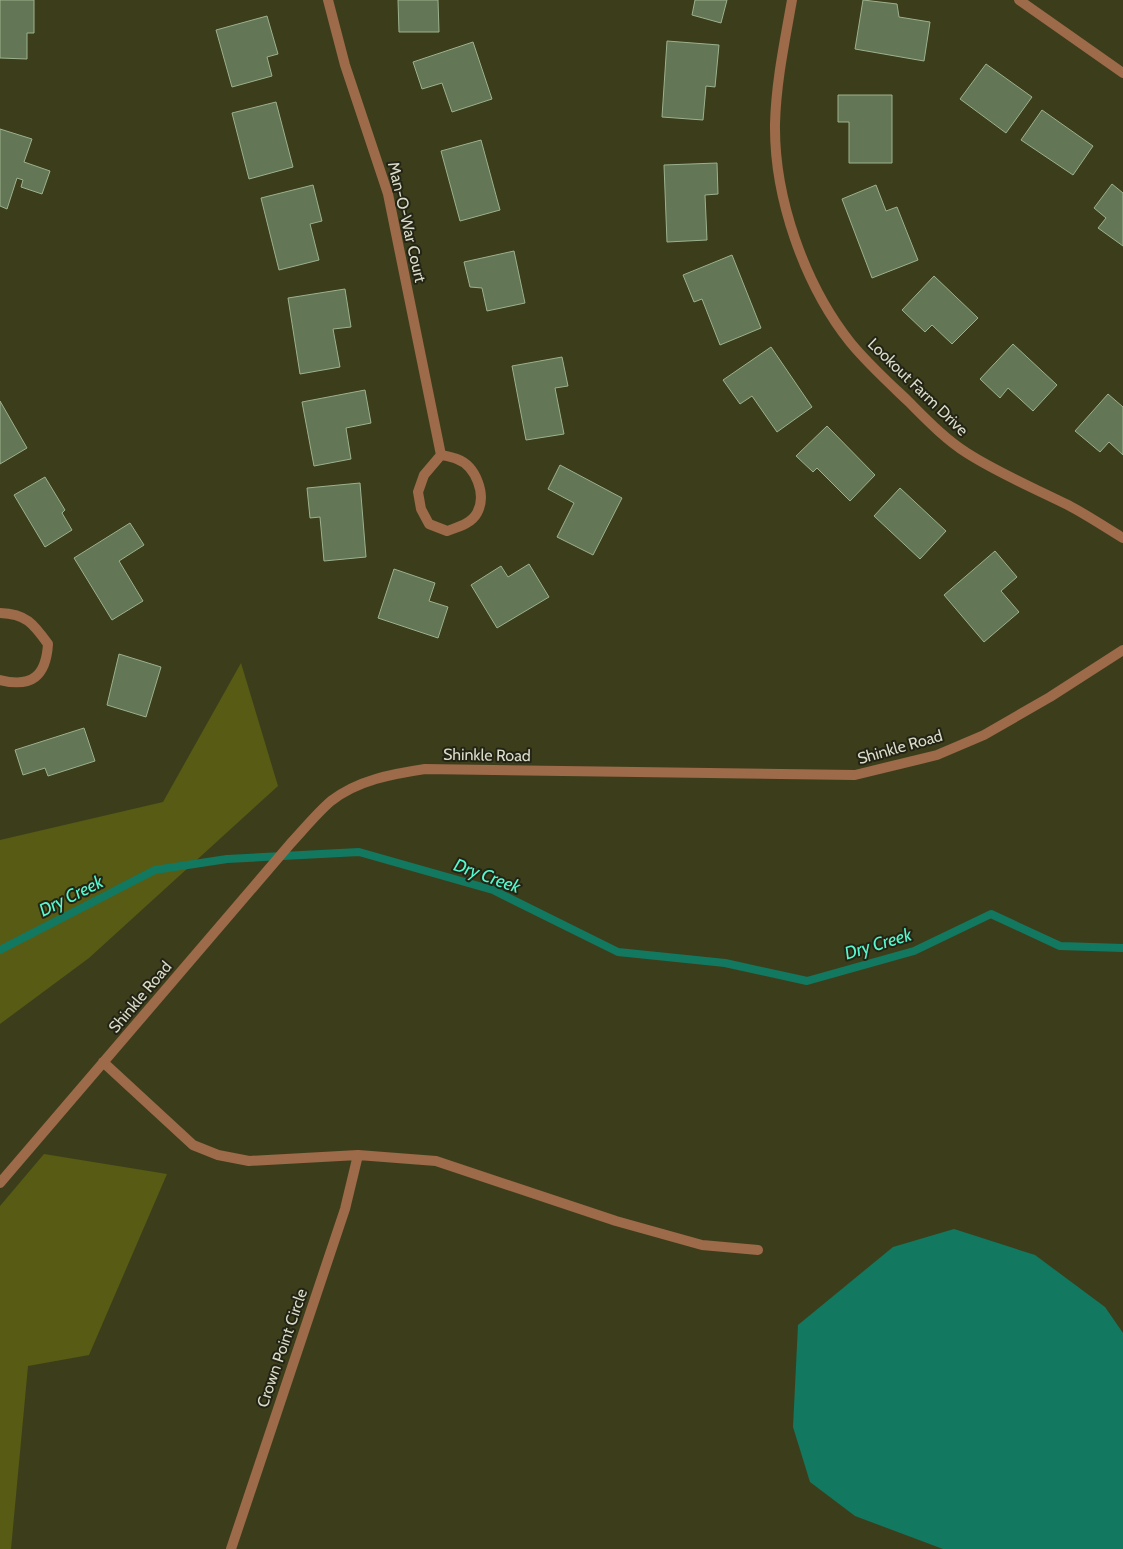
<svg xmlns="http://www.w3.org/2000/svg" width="1123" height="1549" font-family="Cabin,sans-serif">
<rect width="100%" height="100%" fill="#3c3e1b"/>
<path fill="#585b14" d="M241,663L278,786L89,958L0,1024V840L163,802Z
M44,1154L167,1174L89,1355L28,1366L11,1549H0V1206Z"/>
<path fill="#137860" d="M954,1229L1035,1255L1105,1307L1123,1333V1549H943L855,1516L810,1482L793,1427L798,1325L893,1247Z"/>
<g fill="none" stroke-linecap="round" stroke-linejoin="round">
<path stroke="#137860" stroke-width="8" d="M0,950L155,870L227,859L359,852L493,890L618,952L725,963L807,981L914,951L991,914L1060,946L1123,948"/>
</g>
<path fill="#637655" stroke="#9db18e" d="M0,0H34V33H27V59L0,58Z
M398,0H438L439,32H399Z
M695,0H727L721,23L692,15Z
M863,0L897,4L899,17L930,22L924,61L855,49Z
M267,16L278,54L267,57L272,76L232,87L216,30Z
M667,41L719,45L715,87L706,86L703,120L662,117Z
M473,42L492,99L452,112L442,83L422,89L413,62Z
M986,64L1032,97L1006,133L960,99Z
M838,95H892V163H849V122H838Z
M276,102L293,167L249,179L232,113Z
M1042,110L1093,146L1073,175L1021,140Z
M0,129L32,139L24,162L50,171L42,194L21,187L23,180L17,178L7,209L0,206Z
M481,140L500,210L460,221L441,151Z
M717,163L718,194L705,195L707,240L667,242L664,165Z
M1112,184L1123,193V246L1098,228L1106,218L1094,208Z
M313,185L322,221L310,224L319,260L279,270L261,198Z
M876,185L886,211L897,207L918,260L872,278L842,199Z
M514,251L525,303L487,311L482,288L470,287L464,262Z
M732,255L761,328L720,345L702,299L694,302L683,275Z
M934,276L978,318L952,344L932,325L925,332L902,310Z
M345,289L351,327L333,329L340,367L300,374L288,298Z
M1013,344L1057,385L1033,411L1008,388L1000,398L980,379Z
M771,347L812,407L777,432L752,396L740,404L723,380Z
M562,357L568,386L555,388L564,434L526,440L512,366Z
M365,390L371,423L346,428L351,459L314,466L302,402Z
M1108,394L1123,407V455L1109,442L1100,452L1075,431Z
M0,401L27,448L0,464Z
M827,426L875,475L850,501L817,468L813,472L796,456Z
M560,465L622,498L593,555L557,537L574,503L548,489Z
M45,477L65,510L62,513L72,530L45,547L14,495Z
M360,483L366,557L324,561L320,517L310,518L307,488Z
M900,488L946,531L920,559L874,516Z
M130,523L144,545L119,561L143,601L112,620L74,558Z
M995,551L1017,577L1001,591L1019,612L984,642L944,595Z
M529,564L549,597L497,628L471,585L501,566L508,577Z
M394,569L435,583L429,601L448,607L438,638L378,618Z
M119,654L161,667L146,717L107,705Z
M84,728L95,761L48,776L45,768L23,775L15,750Z"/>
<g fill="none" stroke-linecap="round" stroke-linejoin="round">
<path stroke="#9d6a4a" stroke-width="10" d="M328,0L345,65L388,194L441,455
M792,0C785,40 776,82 775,124C774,197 804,284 850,342C867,363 888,382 908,401C926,419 945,439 967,453C1000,474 1034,488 1068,505C1087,515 1105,527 1123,538
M1019,0L1123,73
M441,455C446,456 452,457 457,459C476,466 487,495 477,513C471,524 458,527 447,531L429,524L421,509L418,492L424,475Z
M0,613C26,614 33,623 48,644C46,676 32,688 0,680
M103,1062L193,1145L218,1155L249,1161L358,1155L436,1161L616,1221L702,1245L758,1250
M0,1183L291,843C304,829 317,813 331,801C358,780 392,774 425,769L855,775L937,755L984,735L1050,697L1123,650
M231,1549L345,1209L358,1155"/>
</g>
<g text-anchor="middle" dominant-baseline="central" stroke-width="4" stroke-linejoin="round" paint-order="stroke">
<g font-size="16" fill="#dadcc8" stroke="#232415">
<text transform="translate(407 222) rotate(77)">Man-O-War Court</text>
<text transform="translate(918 387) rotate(44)">Lookout Farm Drive</text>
<text transform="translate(900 747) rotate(-16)">Shinkle Road</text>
<text transform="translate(487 755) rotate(1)">Shinkle Road</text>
<text transform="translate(140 997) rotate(-50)">Shinkle Road</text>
<text transform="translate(282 1348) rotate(-71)">Crown Point Circle</text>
</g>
<g font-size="18" font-style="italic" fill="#56f9ce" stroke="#232415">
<text transform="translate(487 876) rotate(20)">Dry Creek</text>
<text transform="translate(71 896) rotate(-27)">Dry Creek</text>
<text transform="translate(878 944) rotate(-17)">Dry Creek</text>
</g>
</g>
</svg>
